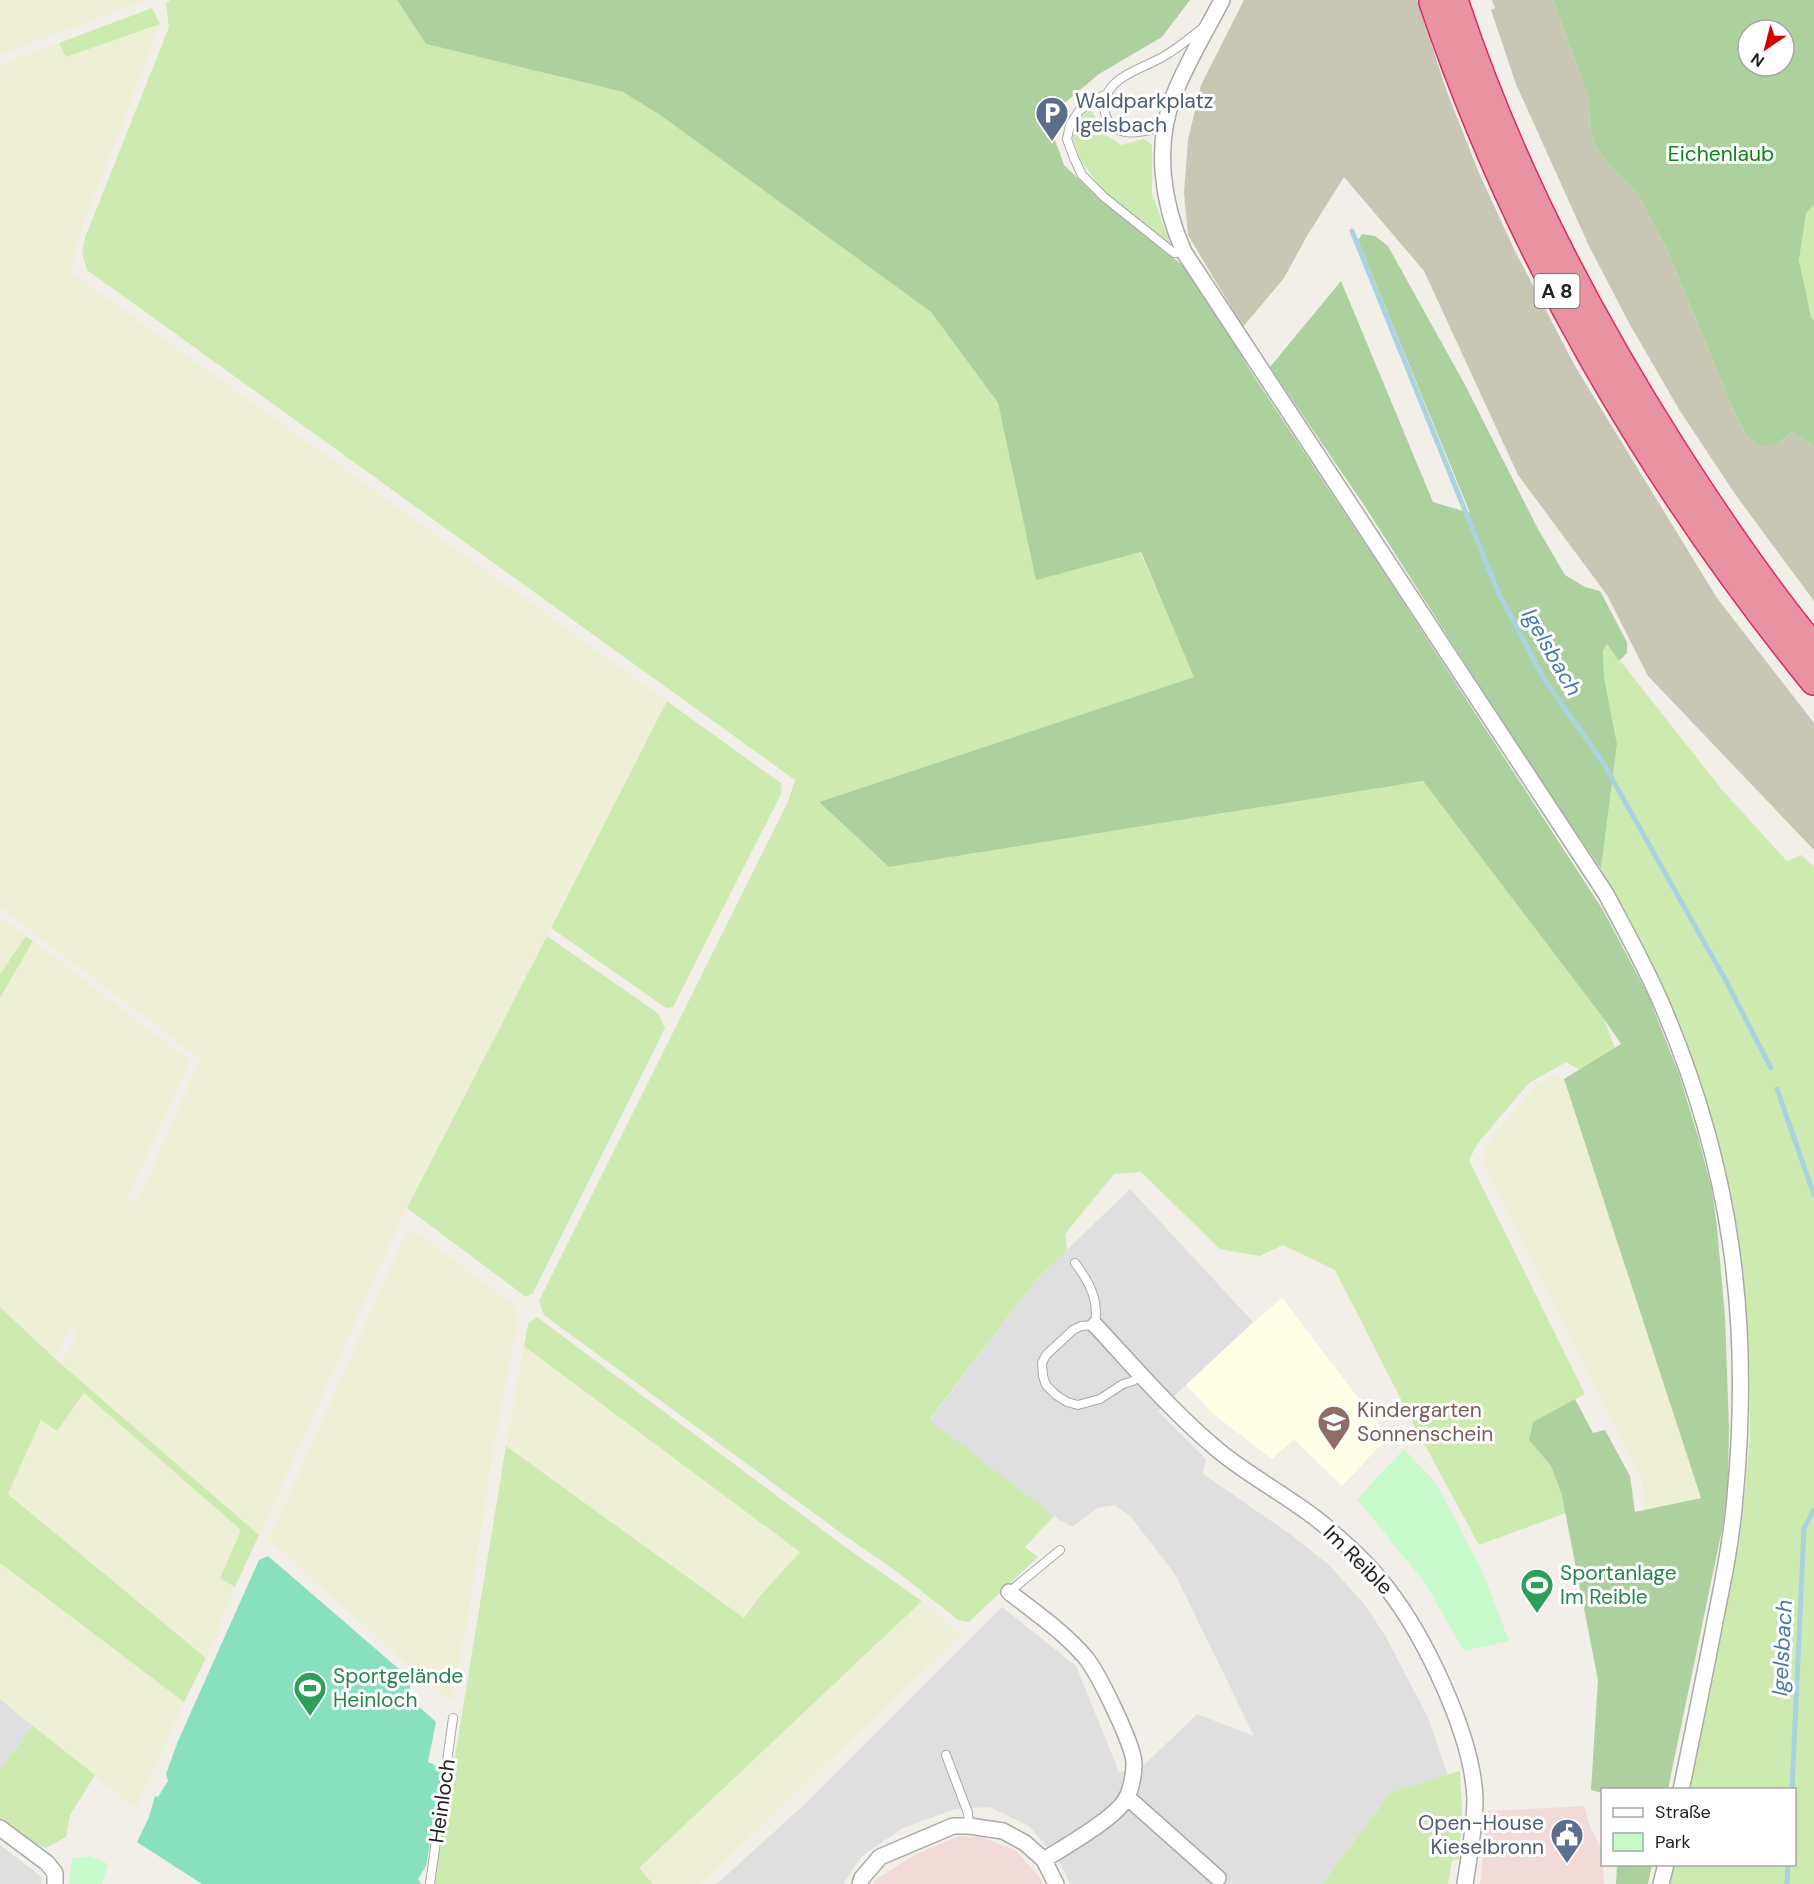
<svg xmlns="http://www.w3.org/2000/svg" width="1814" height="1884" font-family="'DM Sans',sans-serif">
<rect width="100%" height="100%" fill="#f2efe9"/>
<path fill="#e0dfdf" d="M1130,1189L1253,1322L1158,1411L1206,1459L1203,1474L1290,1534L1329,1565L1364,1604L1385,1635L1428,1718L1448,1775L1391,1792L1322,1884H1070L1060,1863L1029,1826L989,1807L955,1809L903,1828L862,1856L843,1884H717L809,1800L1002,1607L1076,1666L1119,1772L1142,1767L1197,1714L1254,1736L1175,1574L1131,1517L1115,1505L1097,1508L1073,1527L1061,1521L929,1421L1036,1280Z
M0,1699L33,1726L0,1770Z
M0,1845L42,1877L41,1884H0Z"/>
<path fill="#f2dad9" d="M1584,1806L1591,1829L1602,1850L1604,1884H1480L1488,1811Z
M959,1836L984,1838L1015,1850L1038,1875L1043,1884H873L875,1880L916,1854Z"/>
<path fill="#ffffe5" d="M1282,1298L1388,1437L1342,1486L1294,1439L1272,1459L1216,1416L1186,1385L1253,1323Z"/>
<path fill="#c7c7b4" d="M1244,0H1417L1447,92L1479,173L1515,251L1575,366L1717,598L1814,723V850L1648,676L1607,595L1518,475L1424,271L1344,177L1307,236L1284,278L1243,327L1188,235L1184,193L1188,140L1201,85Z
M1492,0H1553L1588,97L1590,123L1594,144L1607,163L1638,194L1668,252L1734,412L1748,438L1757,444L1778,443L1792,432L1814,446V601L1735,494L1680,411L1629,323L1589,246L1516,84L1491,10L1495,8Z"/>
<path fill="#eef0d5" d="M0,0H147L0,55Z
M160,24L79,237L71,272L667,701L401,1220L287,1475L259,1535L61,1364L77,1334L69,1329L56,1358L0,1307V998L33,941L190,1061L127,1199L137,1203L200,1059L0,907V65L59,43L66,57Z
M0,917L26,936L0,974Z
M1552,1075L1564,1079L1702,1498L1645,1510L1642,1482L1483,1164L1487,1145L1535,1085Z
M415,1231L513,1304L519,1316L492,1457L470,1603L453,1699L446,1698L418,1674L269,1540L406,1233Z
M524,1346L800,1552L761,1595L744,1618L506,1446Z
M84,1392L241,1530L220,1578L235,1587L206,1658L8,1493L41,1419L57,1431Z
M0,1563L184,1702L136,1809L0,1699Z
M922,1601L961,1635L700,1884H653L639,1868Z"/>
<path fill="#cdebb0" d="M170,0H397L426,44L623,92L660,115L931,312L998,403L1036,579L1140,552L1195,677L819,802L889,867L1423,781L1604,1019L1615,1048L1580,1070L1566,1062L1529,1083L1478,1143L1469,1160L1585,1394L1534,1422L1529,1440L1551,1466L1562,1496L1566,1513L1479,1545L1415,1427L1335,1270L1283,1245L1260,1256L1220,1249L1141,1172L1114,1174L1065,1234L1067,1250L1036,1280L929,1420L1054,1516L1025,1547L1038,1557L969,1622L958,1620L896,1571L841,1533L544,1315L539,1301L788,802L795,780L87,270L82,253L85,238L169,27L166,4Z
M152,8L160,24L66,57L59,43Z
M1091,109L1103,133L1121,145L1144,139L1152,145V194L1170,243L1168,244L1104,192L1081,161L1072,136L1076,121Z
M1814,205V320L1811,317L1799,260L1806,212Z
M1607,644L1723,791L1787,861L1802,855L1814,867V1884H1667L1672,1865L1794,1864V1790L1688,1789L1706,1695L1740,1538L1750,1437V1375L1745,1304L1733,1204L1711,1118L1695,1066L1676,1020L1645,950L1601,869L1617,744L1604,677L1603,651Z
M667,701L782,784L781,794L673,1007L666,1008L551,928Z
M26,936L33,941L0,998V974Z
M547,936L659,1014L665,1028L533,1293L526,1297L407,1208Z
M0,1307L61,1364L259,1535L235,1587L220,1578L241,1530L84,1393L57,1431L41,1420L8,1494L206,1658L184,1702L0,1563Z
M537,1317L848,1549L922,1601L639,1868L653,1884H434L506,1446L744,1618L760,1596L800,1552L524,1346L528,1324Z
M33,1726L95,1775L70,1815L66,1837L46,1848L34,1844L0,1819V1770Z
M1460,1771L1462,1810L1459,1859L1452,1861L1448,1884H1322L1391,1792Z"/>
<path fill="#add19e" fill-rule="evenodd" d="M397,0H1190L1162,37L1099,74L1047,118L1064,165L1090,190L1193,274L1251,372L1385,574L1603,910L1648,995L1679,1074L1699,1140L1712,1190L1717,1227L1725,1316L1729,1427L1728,1481L1723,1525L1668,1789L1602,1790V1793L1591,1790L1598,1680L1562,1496L1551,1466L1529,1440L1533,1422L1575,1399L1593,1433L1605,1430L1630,1476L1635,1512L1701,1498L1564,1079L1621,1044L1604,1019L1423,781L889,867L819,802L1194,677L1141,552L1036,580L998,403L931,312L660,115L623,92L426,44Z
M1553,0H1814V205L1806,213L1799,260L1811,317L1814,320V446L1792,432L1778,443L1767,446L1757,444L1748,438L1734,412L1668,252L1638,194L1607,163L1594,144L1590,123L1588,97ZM1748,30H1784V66H1748Z
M1362,234L1375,236L1388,246L1464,383L1538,529L1565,575L1585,587L1600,591L1627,642V653L1619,661L1607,644L1603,651L1604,677L1617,744L1601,869L1524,756L1366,508L1270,367L1341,281L1433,502L1470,513L1358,240Z
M1617,1865H1652L1648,1884H1616Z"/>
<path fill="#c8facc" d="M1404,1449L1436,1483L1482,1570L1509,1641L1464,1651L1425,1583L1357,1499Z
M91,1856L108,1864L102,1884H69L72,1858Z"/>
<path fill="#88e0be" d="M268,1556L414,1682L400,1701L410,1711L416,1704L436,1722L428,1762L443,1769L426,1866L418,1879L421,1884H202L137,1842L149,1817L155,1796L158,1797L168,1781L166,1774L178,1741L259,1560Z"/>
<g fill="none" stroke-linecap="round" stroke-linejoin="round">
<path stroke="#aad3df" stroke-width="5" d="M1352,231L1498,592L1544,679L1602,761L1726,981L1771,1068
M1777,1089L1814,1195
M1792,1790L1804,1528L1814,1510
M1787,1884L1788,1864"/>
<defs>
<path id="service" d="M1105,95L1092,101L1079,111L1070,125L1067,139L1074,158L1082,175L1104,197L1174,253L1184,252
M1165,127C1148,130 1121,140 1109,122C1106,117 1104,110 1104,105C1107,75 1144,69 1166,55C1179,47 1191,37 1203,28
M1075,1263C1090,1283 1099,1300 1095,1325L1081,1326L1073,1330L1046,1355L1042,1363L1043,1376L1046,1385L1056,1395L1067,1402L1078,1405L1100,1399L1123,1384L1133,1381L1141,1375
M1009,1592L1060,1550
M946,1755L968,1813L969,1826
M430,1884L453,1718"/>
<path id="minor" d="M1222,0C1206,31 1187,62 1174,95C1154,145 1162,203 1184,252L1606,894C1624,928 1643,962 1659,998C1731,1162 1752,1319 1735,1497C1732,1537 1724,1577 1716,1616C1705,1674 1693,1732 1681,1790
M1095,1325C1135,1368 1174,1414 1219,1451C1252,1478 1290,1497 1323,1524C1345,1543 1369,1564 1387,1588C1425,1637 1473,1736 1475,1799C1475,1827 1469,1856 1465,1884
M1009,1592C1036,1613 1064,1632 1086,1658C1098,1673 1135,1747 1134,1765C1134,1774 1131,1789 1127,1797C1118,1817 1064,1847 1044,1860
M1127,1797L1218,1878
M0,1828L47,1863L55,1873V1884
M860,1884L862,1878L880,1857L953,1826H969L1003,1831L1025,1843L1044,1860L1056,1884
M1661,1884L1666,1864"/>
<path id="motorway" d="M1454,0C1506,158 1583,308 1672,448C1716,517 1762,585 1814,648
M1433,2C1516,249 1650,479 1814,681"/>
</defs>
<use href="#service" stroke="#a9a9a9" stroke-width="10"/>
<use href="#minor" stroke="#a9a9a9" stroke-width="18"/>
<use href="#motorway" stroke="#dc2a67" stroke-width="30"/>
<use href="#service" stroke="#fff" stroke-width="8"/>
<use href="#minor" stroke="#fff" stroke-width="15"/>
<use href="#motorway" stroke="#e892a2" stroke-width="27"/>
</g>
<defs>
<symbol id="parking-pin" viewBox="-11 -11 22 30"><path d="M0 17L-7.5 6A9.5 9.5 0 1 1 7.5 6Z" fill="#5c6f8a" stroke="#fff"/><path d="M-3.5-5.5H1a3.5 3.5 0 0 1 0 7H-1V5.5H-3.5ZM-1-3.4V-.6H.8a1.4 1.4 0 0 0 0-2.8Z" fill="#fff"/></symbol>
<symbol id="school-pin" viewBox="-11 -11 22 30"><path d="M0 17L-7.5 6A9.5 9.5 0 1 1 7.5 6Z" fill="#8d6e63" stroke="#fff"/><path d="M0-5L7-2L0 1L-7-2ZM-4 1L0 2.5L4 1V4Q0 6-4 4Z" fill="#fff"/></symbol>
<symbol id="stadium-pin" viewBox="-11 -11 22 30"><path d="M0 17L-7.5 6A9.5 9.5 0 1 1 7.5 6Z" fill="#2e9e5b" stroke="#fff"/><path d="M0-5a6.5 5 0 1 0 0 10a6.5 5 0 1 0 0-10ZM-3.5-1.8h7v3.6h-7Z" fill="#fff"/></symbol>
<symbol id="civic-pin" viewBox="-11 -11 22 30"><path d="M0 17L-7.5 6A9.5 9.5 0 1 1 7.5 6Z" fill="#5c6f8a" stroke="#fff"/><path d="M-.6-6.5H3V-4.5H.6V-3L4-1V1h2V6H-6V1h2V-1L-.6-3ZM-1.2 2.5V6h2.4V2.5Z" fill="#fff"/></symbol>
</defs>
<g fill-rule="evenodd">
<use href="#parking-pin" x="1033" y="94" width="38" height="52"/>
<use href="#school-pin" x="1315" y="1403" width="38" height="52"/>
<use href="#stadium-pin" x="1518" y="1566" width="38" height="52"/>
<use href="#stadium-pin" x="291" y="1669" width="38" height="52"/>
<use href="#civic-pin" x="1548" y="1816" width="38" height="52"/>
</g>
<g text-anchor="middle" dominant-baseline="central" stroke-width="6" stroke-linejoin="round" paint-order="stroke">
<rect fill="#fff" stroke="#646464" stroke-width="1.5" x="1534.5" y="274" width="45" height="34" rx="4.5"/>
<g font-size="20" font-weight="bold" fill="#222">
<text x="1557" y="291">A 8</text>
</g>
<g font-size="21" fill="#4e5e75" stroke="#fff" text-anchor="start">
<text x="1075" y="101">Waldparkplatz<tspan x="1075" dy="24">Igelsbach</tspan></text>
<text x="1544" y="1823" text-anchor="end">Open-House<tspan x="1544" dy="24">Kieselbronn</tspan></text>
</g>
<g font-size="21" fill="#0c8416" stroke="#fff">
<text x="1721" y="154">Eichenlaub</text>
</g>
<g font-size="21" fill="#785e54" stroke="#fff" text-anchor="start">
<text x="1357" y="1410">Kindergarten<tspan x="1357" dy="24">Sonnenschein</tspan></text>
</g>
<g font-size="21" fill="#222" stroke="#fff">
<text transform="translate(1358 1560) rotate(45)">Im Reible</text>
<text transform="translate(442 1801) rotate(-82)">Heinloch</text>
</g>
<g font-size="21" fill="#27864d" stroke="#fff" text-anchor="start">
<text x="1560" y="1573">Sportanlage<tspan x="1560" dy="24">Im Reible</tspan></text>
<text x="333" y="1676">Sportgelände<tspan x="333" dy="24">Heinloch</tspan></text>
</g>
<g font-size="22" font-style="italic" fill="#4a7aab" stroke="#fff">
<text transform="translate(1552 652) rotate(60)">Igelsbach</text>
<text transform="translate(1782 1648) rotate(-87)">Igelsbach</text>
</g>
</g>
<rect x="1601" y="1788" width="195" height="78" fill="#ffffff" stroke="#a7a7a7" stroke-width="1.5"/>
<rect x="1613" y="1808" width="30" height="9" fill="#ffffff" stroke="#a7a7a7" stroke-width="1.5"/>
<text x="1655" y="1818" font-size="18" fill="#222222">Straße</text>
<rect x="1613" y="1833" width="30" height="18" fill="#c8facc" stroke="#a7a7a7" stroke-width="1.5"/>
<text x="1655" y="1848" font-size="18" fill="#222222">Park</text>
<g transform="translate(1766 48) rotate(215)"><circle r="28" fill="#ffffff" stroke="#a7a7a7" stroke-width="1.5"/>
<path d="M0-4.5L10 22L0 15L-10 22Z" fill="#d40000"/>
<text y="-9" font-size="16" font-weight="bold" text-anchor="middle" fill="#222222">N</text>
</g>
</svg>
